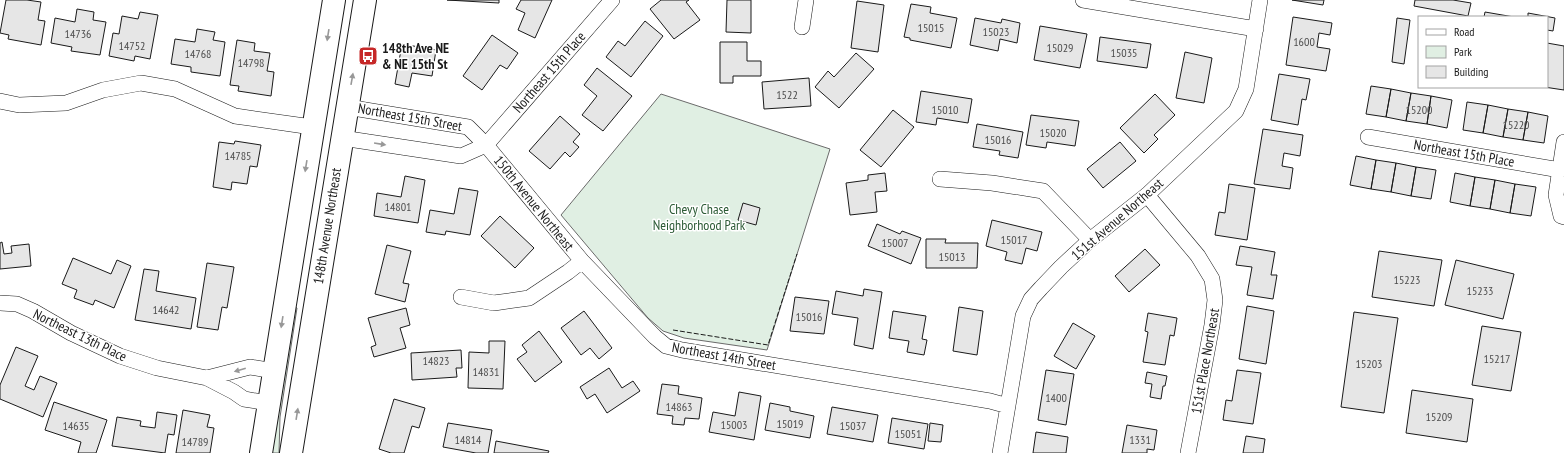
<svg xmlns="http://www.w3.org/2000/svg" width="1564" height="453" font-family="'PT Sans Narrow',sans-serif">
<rect width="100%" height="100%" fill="#fff"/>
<path fill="#e0efe3" stroke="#6a6a6a" d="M661,94L830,149L767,350L684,338L663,331L648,318L561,215Z
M295,307L297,308L280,417L279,453H268Z"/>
<path fill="#e6e6e6" stroke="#1a1a1a" d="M6,0H27L41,2L38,20L45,21L41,45L8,39L9,35L0,33Z
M447,0H499V3Z
M521,0H552L535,38L518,30L525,13L516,9Z
M661,0H689L686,2L700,20L674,39L650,9Z
M727,0H751V33L726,32Z
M1292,0H1324L1323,5Z
M1415,0H1453L1471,3L1468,16L1414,6Z
M857,1L884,5L878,52L851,48Z
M911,4L931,7L930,13L957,18L951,48L910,40V38L904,37Z
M77,9L94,12L93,20L106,22L100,55L71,51L72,47L51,43L55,18L75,22Z
M140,12L158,15L150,59L135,56L134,61L109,56L113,33L119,34L122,16L138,19Z
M1485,12L1514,17H1484Z
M1528,13L1555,18L1553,31L1547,30V17H1528Z
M1293,17L1332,23L1330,35L1319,33L1317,47L1330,49L1326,71L1286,65Z
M975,18L1001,23L1002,19L1020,23L1017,43L1000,39L998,51L970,45Z
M1397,18L1410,20L1404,64L1392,62Z
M645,21L663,36L631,77L606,57L618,41L625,46Z
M1040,26L1087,34L1080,68L1034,60Z
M197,29L215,32L213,40L225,42L220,76L191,72V67L171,64L175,39L195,42Z
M492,35L518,53L507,69L500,65L482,90L463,76Z
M1100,37L1151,44L1147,68L1097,61Z
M237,40L255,43L254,51L270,53L267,71L274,72L271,96L238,91L239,86L230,85Z
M720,42H747V61H761V76H733V83H720Z
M1547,43L1564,46V90L1544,87H1547Z
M402,44L436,50L432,76L412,73L409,87L395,84Z
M1185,52L1212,58L1204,103L1176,98Z
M856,53L874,69L839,108L815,87L828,71L834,77Z
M597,68L632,96L603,131L582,115L597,96L584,85Z
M1279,74L1310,79L1306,100L1302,99L1298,125L1271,120Z
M809,78L811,106L764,109L762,82Z
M1371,86L1391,89L1386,117L1366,114Z
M1391,89L1411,93L1406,121L1386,117Z
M921,91L972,99L968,123L937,118L936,125L916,122Z
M1411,93L1431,96L1427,124L1406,121Z
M1155,94L1175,115L1154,135L1158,139L1144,153L1120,128Z
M1431,96L1452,100L1447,128L1427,124Z
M1467,102L1488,105L1483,133L1463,130Z
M1488,105L1508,109L1503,137L1483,133Z
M1508,109L1528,112L1523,140L1503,137Z
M893,110L914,127L881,167L860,150Z
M1528,112L1548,116L1544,143L1523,140Z
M1031,115L1079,121L1075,146L1047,142L1046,148L1026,145Z
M560,116L580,134L573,142L579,147L570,157L565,152L550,169L529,151Z
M977,124L1023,132L1018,158L999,155L1000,151L973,147Z
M1263,129L1303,135L1300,156L1284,153L1282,166L1293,168L1290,189L1254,184Z
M235,141L261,145L257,167L250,166L247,184L232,182L231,190L213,187L219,142L234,144Z
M1120,142L1136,161L1103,188L1087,169Z
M1356,156L1376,160L1371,189L1350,185Z
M1376,160L1396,163L1391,192L1371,189Z
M1396,163L1416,167L1411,196L1391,192Z
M1416,167L1436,170L1431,199L1411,196Z
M885,173L887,191L875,192L877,212L850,215L846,183L868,180V175Z
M1455,173L1475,177L1470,206L1450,202Z
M405,176L425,180L418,223L374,216L377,193L401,197Z
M1475,177L1495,180L1490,209L1470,206Z
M1495,180L1515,184L1510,213L1490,209Z
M1229,184L1255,188L1247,240L1215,235L1219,212L1225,213Z
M1515,184L1536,187L1531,216L1510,213Z
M459,188L478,191L470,235L446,231L445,235L426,232L430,210L454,214Z
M743,203L760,208L756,225L738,220Z
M500,216L534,248L515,268L481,236Z
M992,220L1042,232L1037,251L1026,248L1022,264L1005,260L1007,252L986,246Z
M877,224L900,234L902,231L921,238L911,264L868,246Z
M926,239H946L945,243H978L977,268H926Z
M2,242L4,254L12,253L11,246L29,244L31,266L0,269V243Z
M387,245L411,251L403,283L409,284L405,302L375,294Z
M1240,246L1275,252L1271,275H1277L1273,299L1247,295L1252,267L1236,265Z
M1145,249L1160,265L1129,292L1115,276Z
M1379,251L1442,260L1434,306L1372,297Z
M73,258L111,274L117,260L131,266L114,308L95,300L93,305L74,298L77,290L62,284Z
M1456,260L1514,274L1503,319L1445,305Z
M207,263L234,267L227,308L222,307L218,330L197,327Z
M144,269L159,271L156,291L196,298L191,329L135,320Z
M864,289L882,292L873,349L854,345L858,318L832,314L836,291L863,296Z
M795,297L829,301L824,334L790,331Z
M1247,306L1274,311L1266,364L1239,359Z
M959,307L983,311L977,355L953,351Z
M406,308L410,325L400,328L406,348L374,357L371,347L376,345L368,318Z
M584,311L612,348L599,359L590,348L581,355L561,328Z
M893,311L926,316L922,339L927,340L924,355L907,352L909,341L889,338Z
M1354,312L1398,318L1384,413L1341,407Z
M1148,313L1177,318L1174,336L1170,335L1165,365L1143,362L1148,332L1145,331Z
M1073,323L1095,336L1076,369L1054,356Z
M1482,326L1521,332L1511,391L1472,385Z
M539,331L562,362L535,382L517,359L527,352L522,345Z
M489,341H505L503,389L468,388L469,352L489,353Z
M16,347L38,356L25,386L34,390L40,376L57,383L43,417L0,399V385Z
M461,350L462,368H456L457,377L412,380L411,353Z
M609,368L622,388L633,381L640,391L607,413L595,394L587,399L580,387Z
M1046,370L1074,374L1066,425L1038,420Z
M1237,370L1261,373L1253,424L1223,420L1226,400L1232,401Z
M1147,372L1167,376L1165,386H1163L1161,399L1150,397L1152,384L1145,383Z
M662,384L679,386L678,394L702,398L699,419L685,418L684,425L672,424L673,416L657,414Z
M1412,390L1473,399L1467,442L1406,433Z
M739,392L761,396L754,440L709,432L713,412L735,416Z
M394,399L425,408L419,428L412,426L404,453H391L379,449Z
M54,402L107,420L96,453H78L81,442L45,430Z
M770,403L790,407V411L814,416L810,438L765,430Z
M832,407L878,415L873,442L827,434Z
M183,410L210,415L207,427L214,428L210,453H176Z
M157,412L177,415L174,435L168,434L165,453L112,446L117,417L141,421L140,426L155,428Z
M892,418L928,424L924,449L888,443Z
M448,423L492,430L488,453H476L443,447Z
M930,423L943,425L941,442L928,441Z
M1127,425L1157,430L1154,450L1147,449V453H1122Z
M1036,432L1068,437L1066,453H1033Z
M1246,436L1265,439L1263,453H1243Z
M496,441L549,451L548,453H494Z"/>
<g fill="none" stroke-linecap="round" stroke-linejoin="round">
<defs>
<path id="street" d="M1083,0L1256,29
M802,27L806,0
M0,101L19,105L66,103L103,90L141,83L175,89L235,116L312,127
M347,107L468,127L486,145L582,261
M1368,137L1560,170
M342,138L461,156L486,145L612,0
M1564,142L1556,195L1561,216L1564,217
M940,179L992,183L1043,191L1090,240
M1147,195L1198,256L1212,279L1215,300L1212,325L1188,453
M461,297L494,303L529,298L568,272L582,261L655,337L666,346L682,350L990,401L1008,406
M0,303L17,304L33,311L71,333L120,356L157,368L207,378L234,392L244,399L268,403
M207,378L250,367L274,371
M1000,453L1023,316L1031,299L1041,288L1061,267L1090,240L1147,195L1236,111L1246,89L1260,0"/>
<path id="primary" d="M261,453L334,0
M291,453L365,0"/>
</defs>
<use href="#street" stroke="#1a1a1a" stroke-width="16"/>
<use href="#primary" stroke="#1a1a1a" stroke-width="24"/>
<use href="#street" stroke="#fff" stroke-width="15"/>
<use href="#primary" stroke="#fff" stroke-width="22"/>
<path stroke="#1a1a1a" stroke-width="1" stroke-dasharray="5 2" stroke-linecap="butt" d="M673,330L768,345L797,254"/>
</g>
<defs><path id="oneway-solid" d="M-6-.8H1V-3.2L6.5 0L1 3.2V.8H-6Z"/></defs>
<g fill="#989898">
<use href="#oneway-solid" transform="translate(328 35) rotate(99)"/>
<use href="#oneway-solid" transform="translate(352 79) rotate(-80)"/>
<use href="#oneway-solid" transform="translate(380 144) rotate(9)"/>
<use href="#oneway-solid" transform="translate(306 166) rotate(99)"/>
<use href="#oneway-solid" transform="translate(282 322) rotate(99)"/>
<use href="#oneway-solid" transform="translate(240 370) rotate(164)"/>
<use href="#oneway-solid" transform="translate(297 414) rotate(-81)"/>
</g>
<defs>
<symbol id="bus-square" viewBox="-11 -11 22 22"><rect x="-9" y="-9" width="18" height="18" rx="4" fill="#c62828" stroke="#fff"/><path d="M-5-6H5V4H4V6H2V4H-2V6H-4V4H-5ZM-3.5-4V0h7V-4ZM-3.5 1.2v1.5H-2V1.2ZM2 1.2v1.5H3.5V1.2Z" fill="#fff"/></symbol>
</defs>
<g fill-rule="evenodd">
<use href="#bus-square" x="357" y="45" width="22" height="22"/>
</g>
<g text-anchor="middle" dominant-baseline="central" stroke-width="3" stroke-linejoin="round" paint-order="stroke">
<g font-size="12" fill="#4d4d4d">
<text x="931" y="27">15015</text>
<text x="996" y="31">15023</text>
<text x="78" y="33">14736</text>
<text x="1304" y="41">1600</text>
<text x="132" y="45">14752</text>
<text x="1060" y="47">15029</text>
<text x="1124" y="52">15035</text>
<text x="198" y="53">14768</text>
<text x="251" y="62">14798</text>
<text x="787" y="94">1522</text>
<text x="945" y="109">15010</text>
<text x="1419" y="109">15200</text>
<text x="1516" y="124">15220</text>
<text x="1053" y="132">15020</text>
<text x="998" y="139">15016</text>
<text x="238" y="155">14785</text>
<text x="398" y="206">14801</text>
<text x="1014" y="239">15017</text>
<text x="895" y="242">15007</text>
<text x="952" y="256">15013</text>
<text x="1407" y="279">15223</text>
<text x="1480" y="290">15233</text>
<text x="166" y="309">14642</text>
<text x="809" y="316">15016</text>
<text x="1497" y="358">15217</text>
<text x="436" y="360">14823</text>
<text x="1369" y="363">15203</text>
<text x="486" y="371">14831</text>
<text x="1056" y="397">1400</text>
<text x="679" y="406">14863</text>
<text x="1439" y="416">15209</text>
<text x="790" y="423">15019</text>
<text x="734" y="424">15003</text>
<text x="76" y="425">14635</text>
<text x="853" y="425">15037</text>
<text x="908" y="433">15051</text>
<text x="468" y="439">14814</text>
<text x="1140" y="439">1331</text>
<text x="195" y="441">14789</text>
</g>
<g font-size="14" font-weight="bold" fill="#1a1a1a" stroke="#fff" text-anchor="start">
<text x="382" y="48">148th Ave NE<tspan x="382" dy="16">&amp; NE 15th St</tspan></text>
</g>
<g font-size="14" fill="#1a1a1a" stroke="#fff">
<text transform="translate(549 72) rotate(-49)">Northeast 15th Place</text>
<text transform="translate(410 117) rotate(10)">Northeast 15th Street</text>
<text transform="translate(1464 153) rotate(10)">Northeast 15th Place</text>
<text transform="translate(534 203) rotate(51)">150th Avenue Northeast</text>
<text transform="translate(1117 219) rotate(-41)">151st Avenue Northeast</text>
<text transform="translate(327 226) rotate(-81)">148th Avenue Northeast</text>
<text transform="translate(80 335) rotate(26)">Northeast 13th Place</text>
<text transform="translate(724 356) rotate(10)">Northeast 14th Street</text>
<text transform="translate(1205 361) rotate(-80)">151st Place Northeast</text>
</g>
<g font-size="14" fill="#2b5a34" stroke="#fff">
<text x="699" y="209">Chevy Chase<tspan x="699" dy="16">Neighborhood Park</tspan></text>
</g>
</g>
<rect x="1418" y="16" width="130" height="72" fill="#ffffff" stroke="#a3a3a3"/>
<rect x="1426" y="29" width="20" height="6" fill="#ffffff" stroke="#a3a3a3"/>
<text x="1454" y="36" font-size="12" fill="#1a1a1a">Road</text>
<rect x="1426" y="46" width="20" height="12" fill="#e0efe3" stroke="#a3a3a3"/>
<text x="1454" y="56" font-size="12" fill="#1a1a1a">Park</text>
<rect x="1426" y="66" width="20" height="12" fill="#e6e6e6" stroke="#a3a3a3"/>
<text x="1454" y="76" font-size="12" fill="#1a1a1a">Building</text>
</svg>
